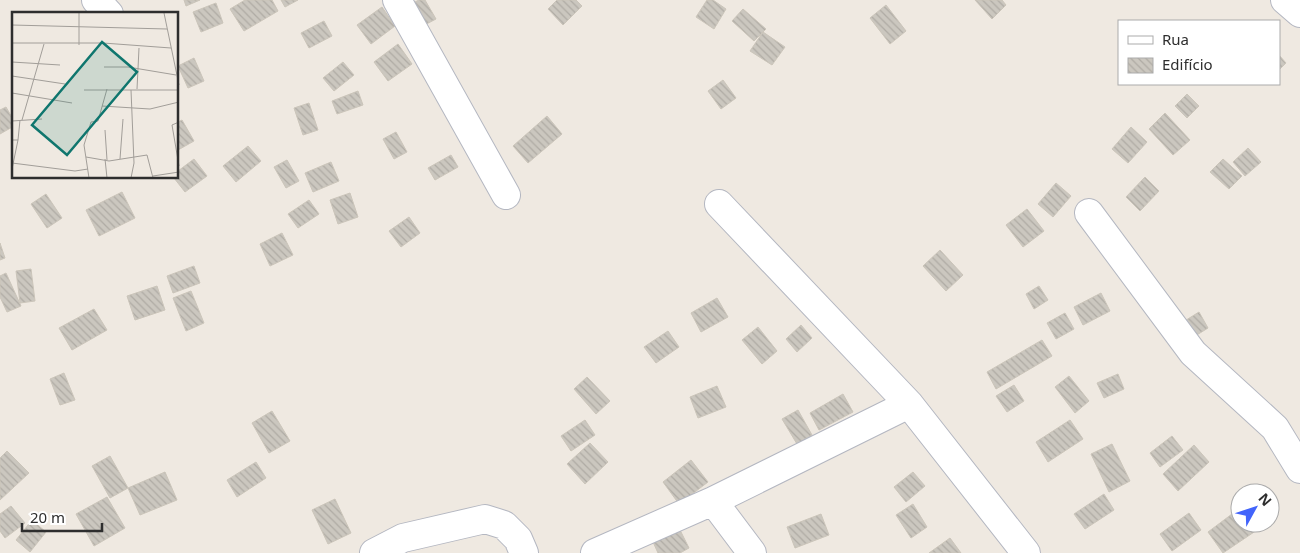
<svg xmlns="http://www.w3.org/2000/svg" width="1300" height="553" font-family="'Noto Sans',sans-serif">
<defs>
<pattern id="building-back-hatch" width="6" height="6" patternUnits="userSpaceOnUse" patternTransform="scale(1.25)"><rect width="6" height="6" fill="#cbc7bf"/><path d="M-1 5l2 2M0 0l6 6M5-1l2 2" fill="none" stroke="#afaba4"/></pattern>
</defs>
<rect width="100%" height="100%" fill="#efe9e1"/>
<path fill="url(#building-back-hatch)" stroke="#cbc5ba" d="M184,0H200L186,6Z
M245,0H272L278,11L244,31L230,9Z
M281,0H298L285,7Z
M419,0H425L436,19L415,30L403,8Z
M557,0H576L582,6L563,25L548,9Z
M707,0H713L726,9L714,29L696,17Z
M975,0H1002L1006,5L992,19Z
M216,3L223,23L201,32L193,12Z
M886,5L906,31L890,44L870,18Z
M382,7L395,26L371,44L357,25Z
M743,9L766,29L754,41L732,21Z
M324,21L332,36L309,48L301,33Z
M763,32L785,47L772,65L750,51Z
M398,44L412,64L388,81L374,62Z
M1279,55L1286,63L1279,70Z
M194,58L204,81L188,88L178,66Z
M343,62L354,75L334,91L323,78Z
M723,80L736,98L721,109L708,91Z
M358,91L363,105L337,114L332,101Z
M1187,94L1199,106L1187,118L1175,106Z
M309,103L318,130L303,135L294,108Z
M6,107L14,121V126L0,134V110Z
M1165,113L1190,140L1173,155L1149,129Z
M547,116L562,134L528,163L513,146Z
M182,120L194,141L178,150V122Z
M1131,127L1147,142L1128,163L1112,149Z
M396,132L407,152L394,159L383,139Z
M248,146L261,161L236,182L223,166Z
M1248,148L1261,162L1245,176L1233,162Z
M451,155L458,167L435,180L428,168Z
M194,159L207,176L185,192L174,178H178V171Z
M1223,159L1242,176L1229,189L1210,172Z
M287,160L299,181L286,188L274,167Z
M331,162L339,181L313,192L305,173Z
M1145,177L1159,191L1140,211L1126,197Z
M1056,183L1071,196L1053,217L1038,204Z
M122,192L135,218L99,236L86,210Z
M350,193L358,217L338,224L330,200Z
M46,194L62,218L47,228L31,204Z
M309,200L319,214L298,228L288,214Z
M1027,209L1044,231L1023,247L1006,225Z
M409,217L420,233L401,247L389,231Z
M282,233L293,255L270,266L260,244Z
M0,243L5,258L0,260Z
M940,250L963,275L946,291L923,266Z
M194,266L200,283L173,293L167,276Z
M31,269L35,301L20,303L16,271Z
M6,273L21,306L7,312L0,297V276Z
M157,286L165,310L135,320L127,296Z
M1039,286L1048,300L1034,309L1026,294Z
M191,291L204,323L186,331L173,298Z
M1101,293L1110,311L1083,325L1074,307Z
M717,298L728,317L701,332L691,313Z
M94,309L107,330L72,350L59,328Z
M1199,312L1208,328L1192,338L1183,322Z
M1065,313L1074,329L1056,339L1047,323Z
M801,325L812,338L797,352L786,339Z
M758,327L777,351L762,364L742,340Z
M668,331L679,347L656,363L644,347Z
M1042,340L1052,356L996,389L987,372Z
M64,373L75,400L60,405L50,379Z
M1118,374L1124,389L1104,398L1097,383Z
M1069,376L1089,401L1075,413L1055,387Z
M587,377L610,401L596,414L574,389Z
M1014,385L1024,401L1007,412L996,396Z
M717,386L726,407L698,418L690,397Z
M843,394L853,412L819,430L810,413Z
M798,410L812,435L797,444L782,419Z
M272,411L290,441L269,453L252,423Z
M585,420L595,435L571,451L561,436Z
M1070,420L1083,439L1048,462L1036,442Z
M1172,436L1183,450L1160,467L1150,453Z
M590,443L608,462L585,484L567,464Z
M1112,444L1130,481L1109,492L1091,454Z
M1194,445L1209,462L1178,491L1163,474Z
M7,451L29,473L0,500V458Z
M110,456L128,488L110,498L92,466Z
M691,460L708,482L679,504L663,482Z
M256,462L266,478L237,497L227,480Z
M165,472L177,500L140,515L128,488Z
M913,472L925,486L906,502L894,487Z
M1104,494L1114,510L1085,529L1074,514Z
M107,497L125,528L94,546L76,514Z
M335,499L351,533L328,544L312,510Z
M913,504L927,527L911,538L896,515Z
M11,506L25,523L5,538L0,531V514Z
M1240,508V523H1260L1263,526L1223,553L1208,532Z
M1189,513L1201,530L1172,551L1160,534Z
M821,514L829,535L795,548L787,527Z
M32,520L46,532L30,552L16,540Z
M679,528L689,548L680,553H658L653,542Z
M950,538L961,553H929Z"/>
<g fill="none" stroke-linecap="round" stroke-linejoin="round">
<defs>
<path id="street" d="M96,0L109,14
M397,0L506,195
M1285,0L1300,13
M719,204L909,404L1026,553
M1089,213L1193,353L1275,428L1300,469
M713,501L752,553
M374,553L403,538L485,519L504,525L518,539L524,553
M595,553L713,501L909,404"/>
</defs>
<use href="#street" stroke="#b4b7c1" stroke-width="30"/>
<use href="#street" stroke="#fff" stroke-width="28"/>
</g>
<g transform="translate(12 12)">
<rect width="166" height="166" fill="#efe9e1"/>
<path fill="none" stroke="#a29e99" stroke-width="1" d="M152,1L167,73M0,13L155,17M0,31H91L159,36M67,33V1M0,50L48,53M92,55H116L164,63M0,64L53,72M125,77L127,36M72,78H167M119,78L122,151L119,166M0,81L60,91M90,94L138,97L167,90M10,108L32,32M0,109L30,107M167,110L160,113L167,154M93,118L95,148M0,128H6L0,157M6,128L8,108M74,145L97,149L135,143L141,166M93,147L95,166M108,147L111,107M0,151L63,159L76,157M141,164L167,160M77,166L72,133L79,110L86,109L95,77"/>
<path fill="#0f766e" fill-opacity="0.15" stroke="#0f766e" stroke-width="2.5" d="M90,30L125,60L55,143L20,113Z"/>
<rect width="166" height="166" fill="none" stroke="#2e2e2e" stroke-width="2.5"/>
</g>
<rect x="1118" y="20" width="162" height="65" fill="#ffffff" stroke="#ababab"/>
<rect x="1128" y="36" width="25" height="8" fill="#ffffff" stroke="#ababab"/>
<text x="1162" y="45" font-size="15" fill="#2e2e2e">Rua</text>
<rect x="1128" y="58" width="25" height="15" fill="url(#building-back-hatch)" stroke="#ababab"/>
<text x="1162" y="70" font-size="15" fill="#2e2e2e">Edifício</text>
<g transform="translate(1255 508) rotate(50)"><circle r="24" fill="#ffffff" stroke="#ababab"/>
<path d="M0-4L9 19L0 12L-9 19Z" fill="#4264fb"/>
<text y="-8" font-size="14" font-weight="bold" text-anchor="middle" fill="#2e2e2e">N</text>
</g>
<path d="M22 523v8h80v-8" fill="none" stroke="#2e2e2e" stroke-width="2.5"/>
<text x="30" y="523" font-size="15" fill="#2e2e2e" stroke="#ffffff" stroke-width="4" paint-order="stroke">20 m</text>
</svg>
